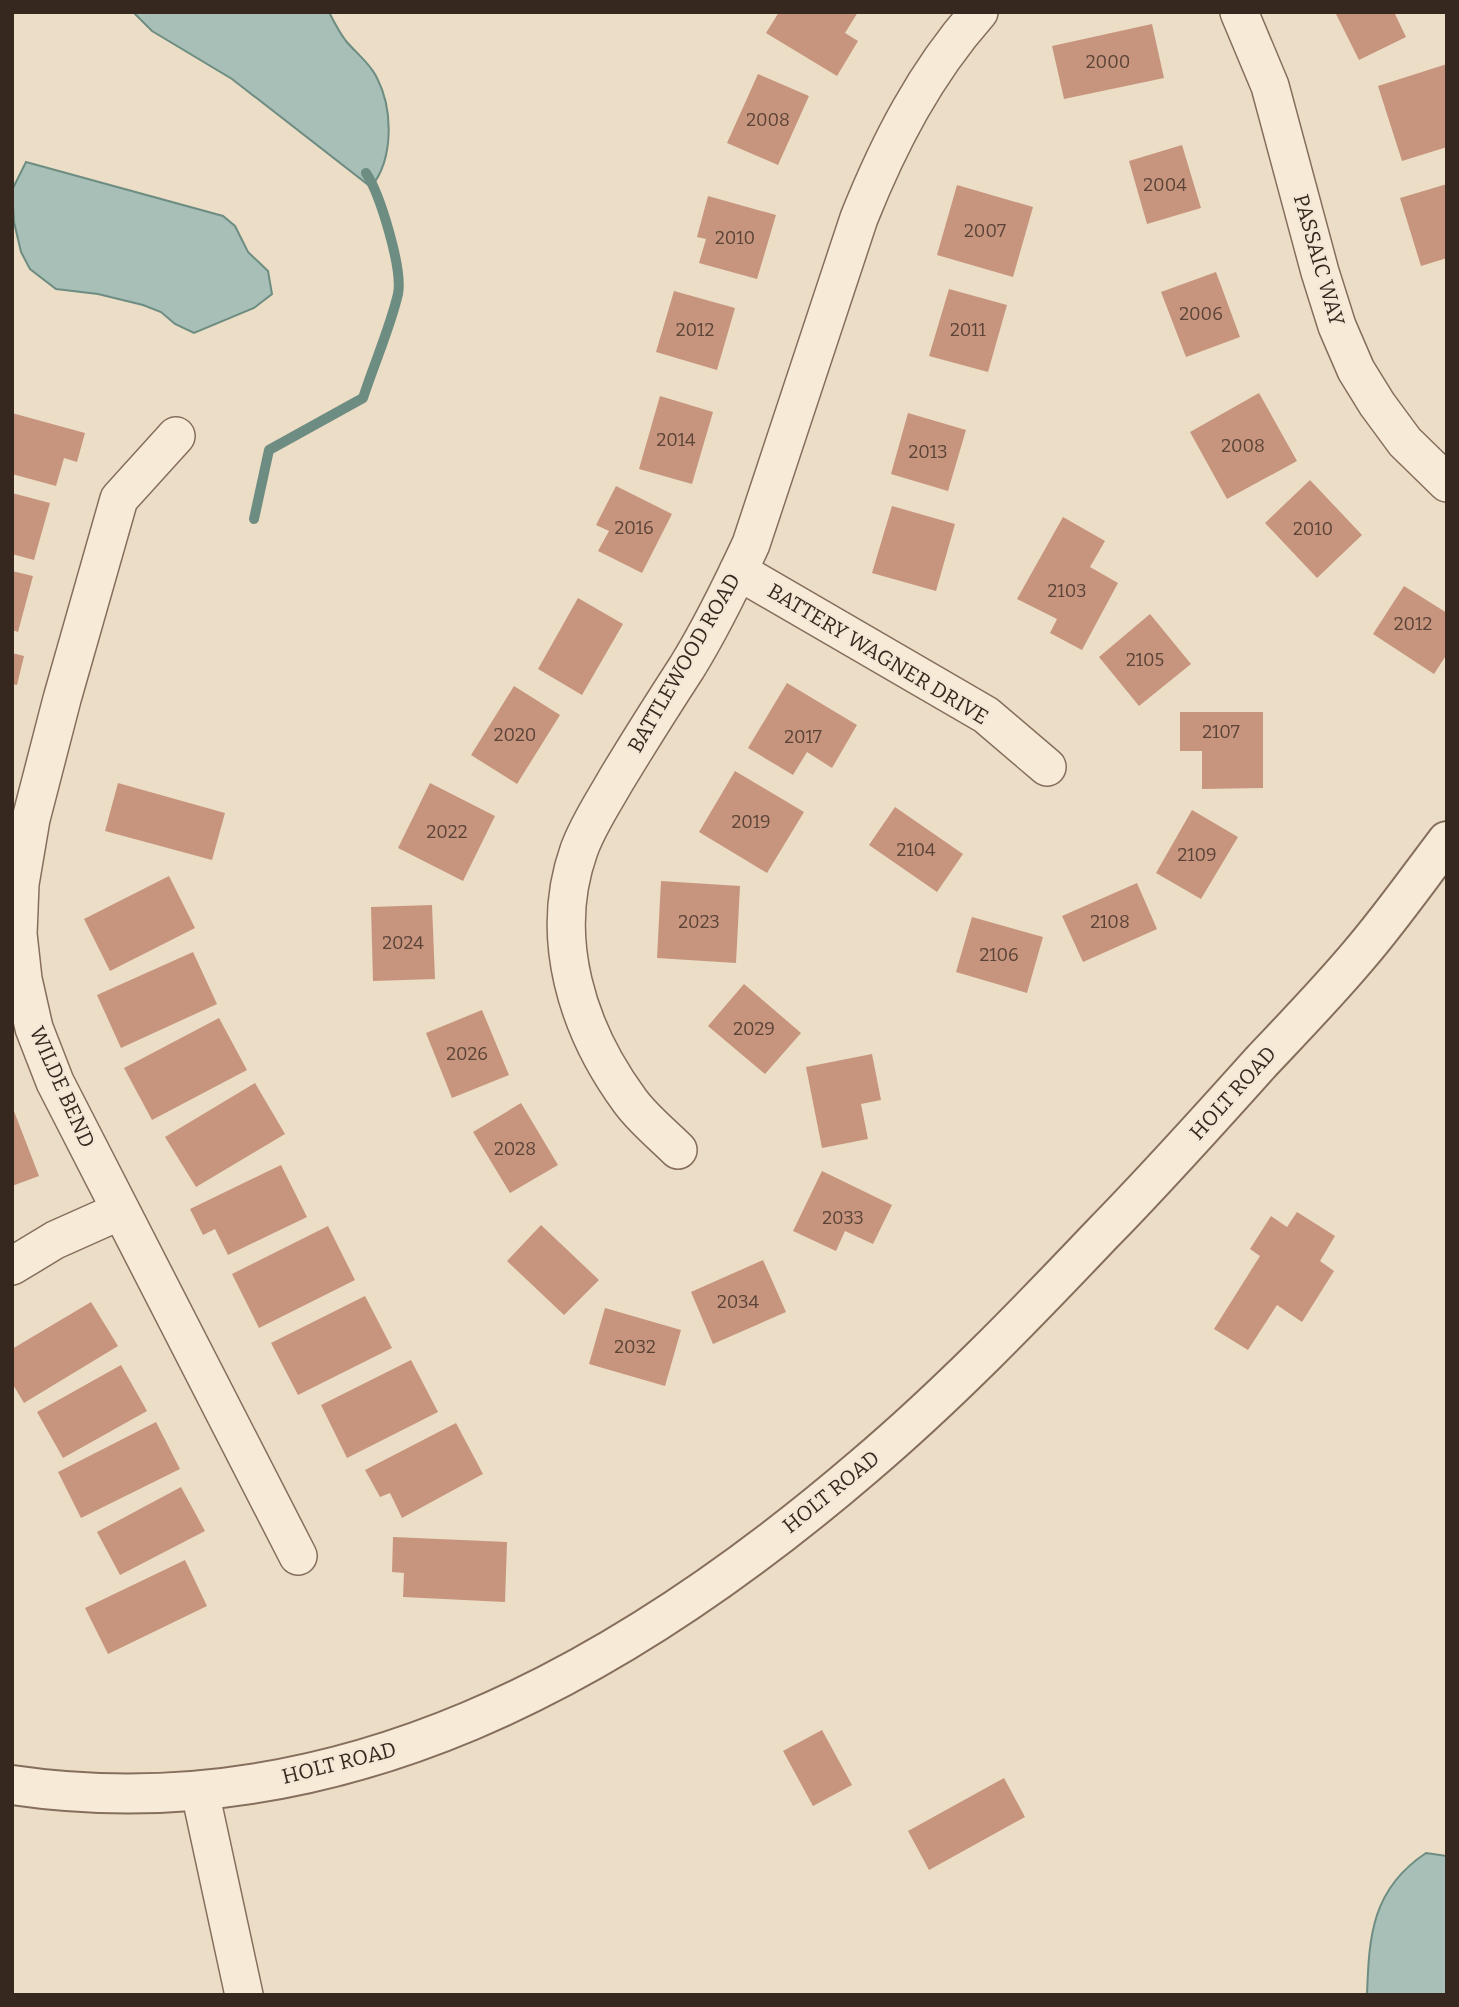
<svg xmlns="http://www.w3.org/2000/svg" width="1459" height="2007" font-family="Bitter,serif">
<rect width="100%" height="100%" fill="#ecddc6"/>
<path fill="#a7bfb6" stroke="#6e8d82" stroke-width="2" d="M133,12H329C334,22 339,32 346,41C355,52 371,64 377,78C393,109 394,159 371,187L232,79L152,31Z
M26,162L223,216L235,226L248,252L268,271L272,294L254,308L194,333L175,324L161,312L143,305L98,294L56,289L30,269L21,252L14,222L12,190Z
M1426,1853L1447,1856V1995H1367C1369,1935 1372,1889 1426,1853Z"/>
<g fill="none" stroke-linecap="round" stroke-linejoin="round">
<path stroke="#6e8d82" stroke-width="10" d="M254,519L269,450L363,398C374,364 390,328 398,294C403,269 380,194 366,173"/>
</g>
<path fill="#c7957e" d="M779,12H858L845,33L858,41L837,76L766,33Z
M1335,12H1394L1406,37L1359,60Z
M1152,24L1164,78L1064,99L1052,46Z
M1447,64V147L1402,161L1378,86Z
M758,74L809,96L778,165L727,143Z
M1182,145L1201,208L1147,224L1129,161Z
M1447,184V258L1421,266L1400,198Z
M957,185L1033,207L1013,277L937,255Z
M708,196L776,215L757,279L699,263L706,239L697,237Z
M1216,272L1240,337L1186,357L1161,292Z
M949,289L1007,305L988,372L929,356Z
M674,291L735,308L717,370L656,352Z
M1259,393L1297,461L1227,499L1190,432Z
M660,396L713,412L692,484L639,469Z
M12,413L85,433L77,462L64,458L56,486L12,474Z
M908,413L966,430L948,491L891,474Z
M1310,480L1362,535L1317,578L1265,523Z
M616,486L672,514L642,573L598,551L609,531L596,525Z
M12,493L50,503L34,560L12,554Z
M892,506L955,524L936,591L872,573Z
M1063,517L1105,541L1090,567L1118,583L1082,650L1050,633L1057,619L1017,599Z
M12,571L33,576L18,632L12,630Z
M1404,586L1447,613V654L1434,674L1373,634Z
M578,598L623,624L582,695L538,669Z
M1150,614L1191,664L1139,706L1099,657Z
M12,653L24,656L17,685L12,684Z
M787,683L857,725L832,768L807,752L793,775L748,748Z
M514,686L560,715L517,784L471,755Z
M1180,712H1263V788L1202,789V751H1180Z
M735,771L804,812L767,873L699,832Z
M118,783L225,813L212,860L105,831Z
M430,783L495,816L463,881L398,848Z
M895,807L963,854L937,892L869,845Z
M1192,810L1238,837L1201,899L1156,873Z
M169,876L195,928L110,971L84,919Z
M661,881L740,886L736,963L657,958Z
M1137,883L1157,929L1083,962L1062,916Z
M432,905L435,979L373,981L371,907Z
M972,917L1043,937L1027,993L956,972Z
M193,952L217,1004L121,1048L97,995Z
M744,984L801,1033L765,1074L708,1026Z
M482,1010L509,1075L452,1098L426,1033Z
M219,1018L247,1070L152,1120L124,1068Z
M872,1054L881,1100L861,1104L868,1139L822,1148L806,1067Z
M255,1083L285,1134L196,1187L165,1137Z
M521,1103L558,1165L510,1193L473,1132Z
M12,1106L39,1176L12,1186Z
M281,1165L307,1217L228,1255L215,1229L203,1235L190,1209Z
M822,1171L892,1205L873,1244L845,1231L836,1251L793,1231Z
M1297,1212L1335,1236L1320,1261L1334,1271L1302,1322L1277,1305L1248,1350L1214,1329L1260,1256L1250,1249L1271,1216L1287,1227Z
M541,1225L599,1280L564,1315L507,1261Z
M328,1226L355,1280L259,1328L232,1274Z
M763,1260L786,1312L713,1344L691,1292Z
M365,1296L392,1348L298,1395L271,1343Z
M91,1302L118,1346L24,1403L12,1383V1349Z
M605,1308L681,1330L665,1386L589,1364Z
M411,1360L438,1412L347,1458L321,1405Z
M121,1365L147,1411L63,1458L37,1412Z
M156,1422L180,1469L81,1518L58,1472Z
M456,1423L483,1474L402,1518L390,1493L380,1497L365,1470Z
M181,1487L205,1531L120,1575L97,1532Z
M393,1537L507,1542L505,1602L403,1597L404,1573L392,1572Z
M185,1560L207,1606L108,1654L85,1608Z
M822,1730L852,1785L813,1806L783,1751Z
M1004,1778L1025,1817L929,1870L908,1831Z"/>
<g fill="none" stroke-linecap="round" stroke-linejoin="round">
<defs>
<path id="minor" d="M1239,12L1270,86L1320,272L1337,326L1356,370L1377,404L1405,442L1447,483
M176,436L119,499L62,699L31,819L20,884L18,934L23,979L34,1028L55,1082L298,1556
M738,571L986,715L1047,767
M678,1150C662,1134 643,1119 630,1101C577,1029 548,937 579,850C588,825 603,803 616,780C639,742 663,704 687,667C711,628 732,585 751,544L859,218C889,143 925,73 979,12
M12,1266L55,1240L120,1211
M200,1792L244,1995"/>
<path id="tertiary" d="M12,1785C338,1833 624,1672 863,1467C948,1395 1026,1314 1102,1234C1157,1178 1209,1120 1261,1062C1294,1027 1328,992 1359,955C1390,919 1418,879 1447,841"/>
</defs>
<use href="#minor" stroke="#866e5d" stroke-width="40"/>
<use href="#tertiary" stroke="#866e5d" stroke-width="42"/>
<use href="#minor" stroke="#f7ebd8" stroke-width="37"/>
<use href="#tertiary" stroke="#f7ebd8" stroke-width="38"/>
</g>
<g text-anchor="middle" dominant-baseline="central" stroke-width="5" stroke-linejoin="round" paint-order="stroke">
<g font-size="18" fill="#5b4337">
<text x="1108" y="62">2000</text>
<text x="768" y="120">2008</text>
<text x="1165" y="185">2004</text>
<text x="985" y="231">2007</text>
<text x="735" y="238">2010</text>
<text x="1201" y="314">2006</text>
<text x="695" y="330">2012</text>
<text x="968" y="330">2011</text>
<text x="676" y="440">2014</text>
<text x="1243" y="446">2008</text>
<text x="928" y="452">2013</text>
<text x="634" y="528">2016</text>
<text x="1313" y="529">2010</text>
<text x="1067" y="591">2103</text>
<text x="1413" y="624">2012</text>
<text x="1145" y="660">2105</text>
<text x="1221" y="732">2107</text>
<text x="515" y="735">2020</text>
<text x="803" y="737">2017</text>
<text x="751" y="822">2019</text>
<text x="447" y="832">2022</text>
<text x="916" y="850">2104</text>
<text x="1197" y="855">2109</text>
<text x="699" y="922">2023</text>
<text x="1110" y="922">2108</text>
<text x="403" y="943">2024</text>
<text x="999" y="955">2106</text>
<text x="754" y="1029">2029</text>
<text x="467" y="1054">2026</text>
<text x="515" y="1149">2028</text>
<text x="843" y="1218">2033</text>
<text x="738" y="1302">2034</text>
<text x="635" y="1347">2032</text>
</g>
<g font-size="21" fill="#37281f" stroke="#f3e8d5">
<text transform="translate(1319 260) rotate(74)">PASSAIC WAY</text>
<text transform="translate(878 654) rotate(31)">BATTERY WAGNER DRIVE</text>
<text transform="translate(684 663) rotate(-60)">BATTLEWOOD ROAD</text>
<text transform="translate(62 1087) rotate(66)">WILDE BEND</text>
<text transform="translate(1233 1093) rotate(-48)">HOLT ROAD</text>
<text transform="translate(831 1492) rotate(-39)">HOLT ROAD</text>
<text transform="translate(339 1763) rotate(-14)">HOLT ROAD</text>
</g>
</g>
<rect width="1459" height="2007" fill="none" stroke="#37281f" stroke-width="28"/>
</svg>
